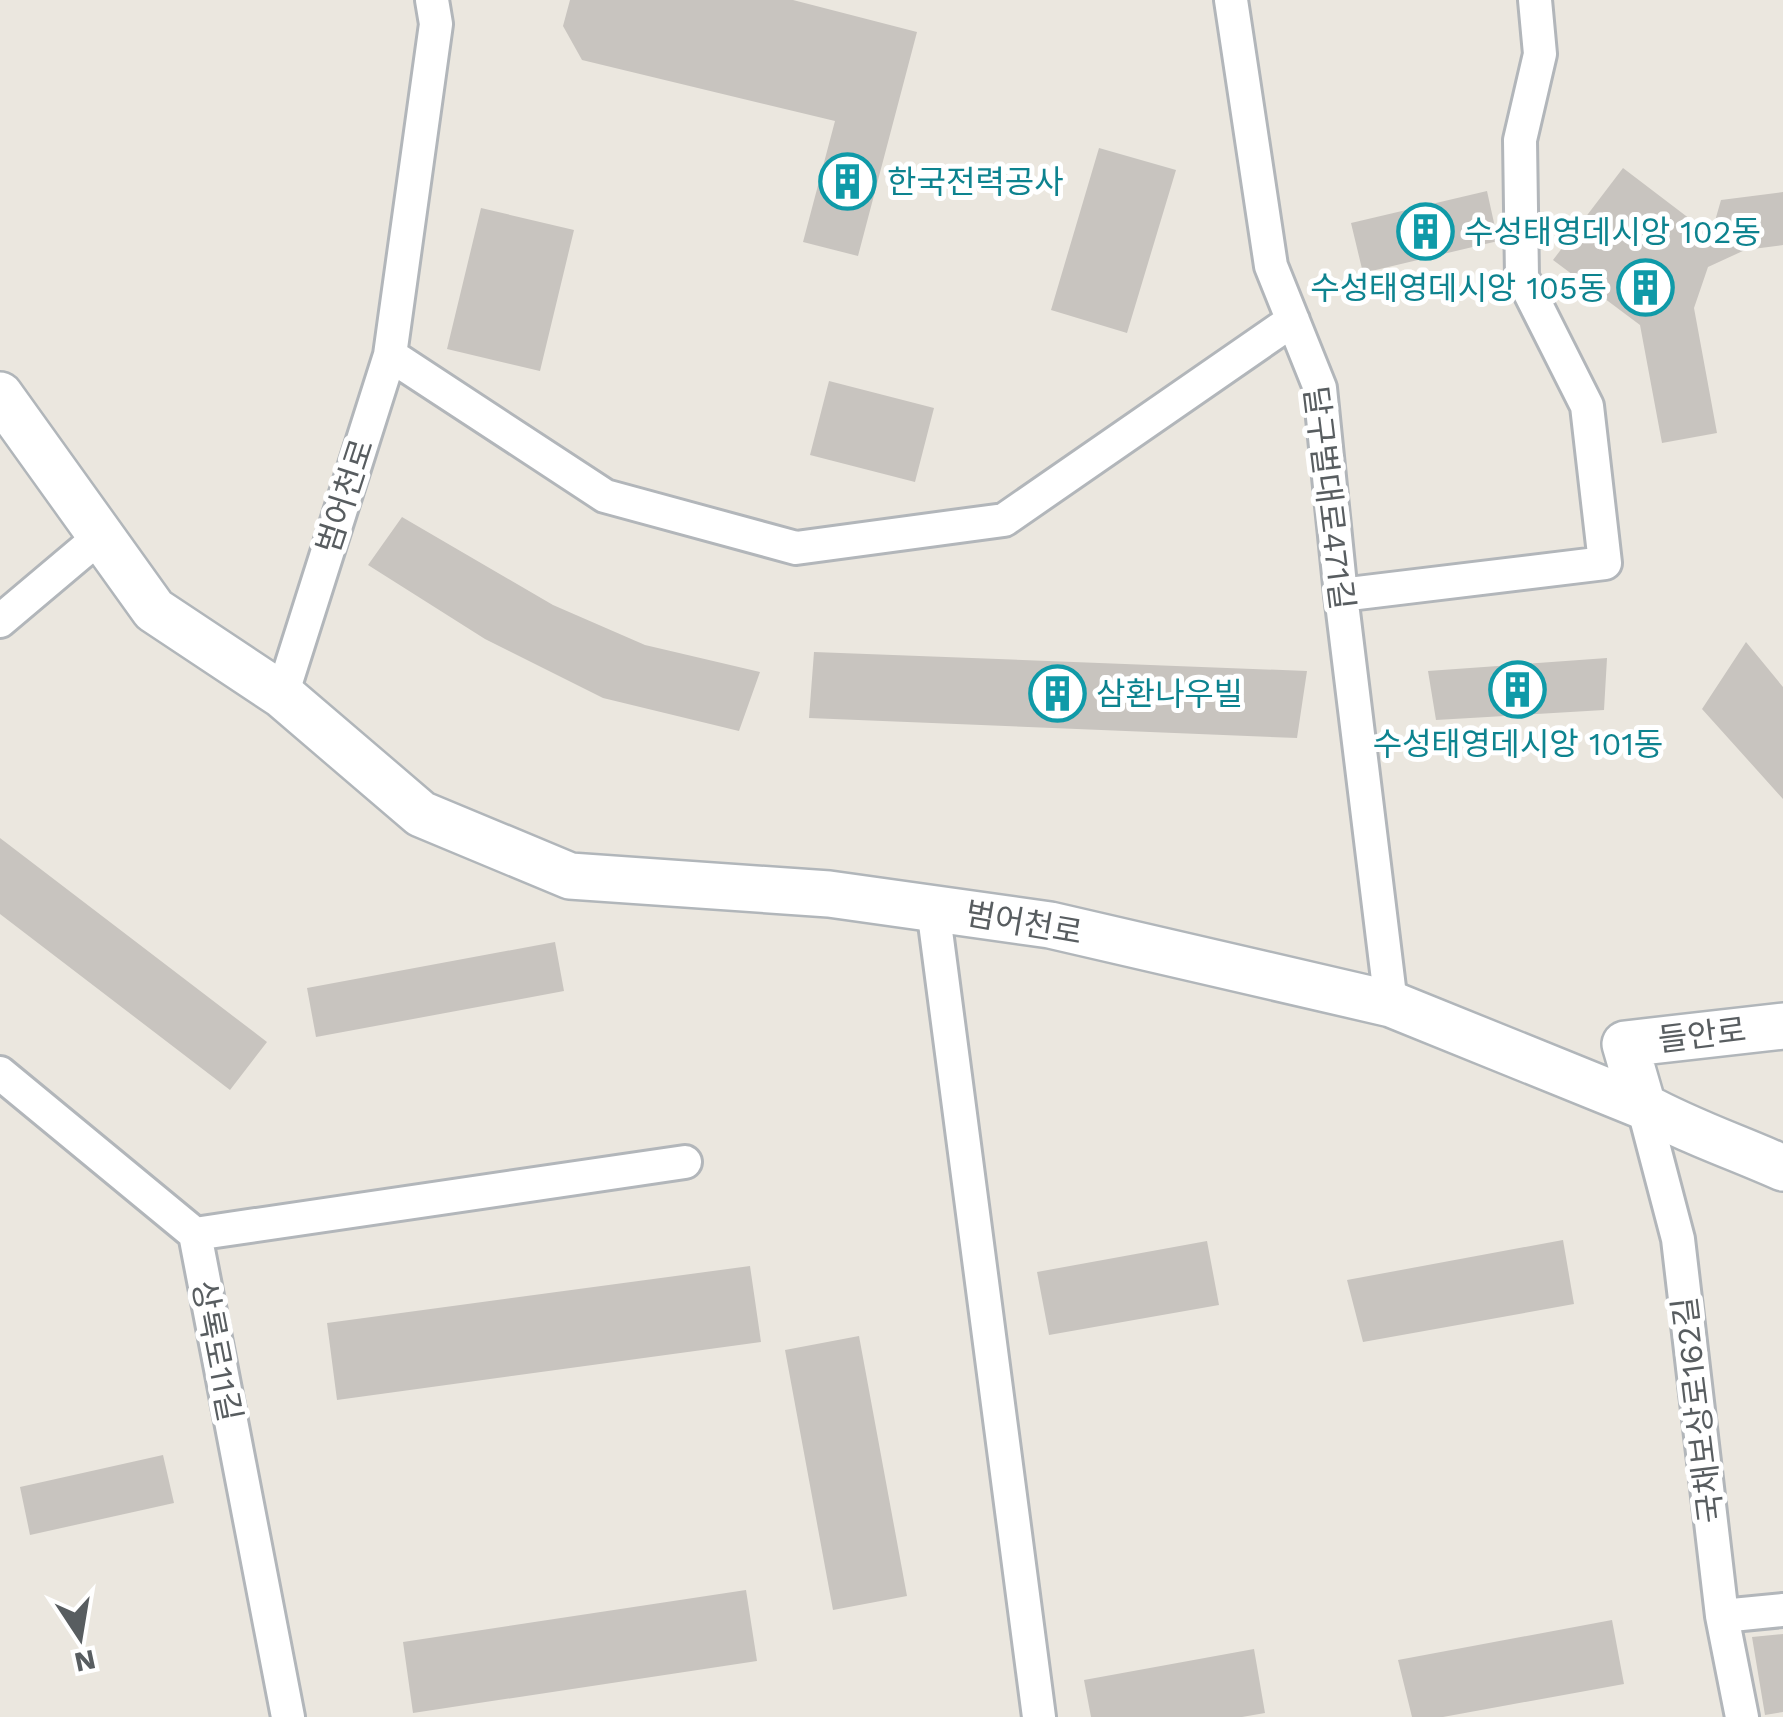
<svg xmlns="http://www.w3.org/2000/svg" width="1783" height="1717" font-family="'Work Sans','Noto Sans KR',sans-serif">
<rect width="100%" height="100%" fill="#ebe7df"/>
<path fill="#c8c4bf" d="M570,0H793L917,32L858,256L803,242L835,121L582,60L563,26Z
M1099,148L1176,170L1127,333L1051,310Z
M1623,168L1711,235L1721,200L1783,192V245L1745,250L1708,267L1694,308L1717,433L1662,443L1640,325L1553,260Z
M1487,191L1498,241L1363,273L1351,223Z
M481,208L574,230L540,371L447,349Z
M829,381L934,408L915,482L810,455Z
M402,517L553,605L645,645L760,672L739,731L603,698L485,639L368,565Z
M1746,642L1783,687V799L1702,709Z
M814,652L1307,671L1297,738L809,718Z
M1607,658L1604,710L1436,720L1428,671Z
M0,838L267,1042L230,1090L0,914Z
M555,942L564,991L316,1037L307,988Z
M1563,1240L1574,1304L1363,1342L1347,1280Z
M1207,1241L1219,1305L1049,1335L1037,1272Z
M750,1266L761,1342L337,1400L327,1323Z
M859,1336L907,1596L833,1610L785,1350Z
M163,1455L174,1503L30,1535L20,1487Z
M746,1590L757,1661L413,1713L403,1642Z
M1612,1620L1624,1684L1443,1717H1412L1398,1660Z
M1783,1634V1712L1765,1715L1752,1637Z
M1254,1649L1265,1713L1242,1717H1091L1084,1680Z"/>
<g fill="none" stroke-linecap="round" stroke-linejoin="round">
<defs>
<path id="street" d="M1231,0L1271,266L1320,388L1341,595L1391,1004
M390,355L605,496L796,548L1004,520L1293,320
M1341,595L1605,563L1587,406L1522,277L1520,140L1540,54L1535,0
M0,621L102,535
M282,695L390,355L436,24L432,0
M933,908L1039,1717
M0,1073L195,1234L288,1717
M1643,1106L1678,1239L1722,1616L1742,1717
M195,1234L685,1162
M1722,1616L1783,1610"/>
<path id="secondary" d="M0,395L154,610L282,695L421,814L570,876L829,894L1050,925L1391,1004L1643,1106C1688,1131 1736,1147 1783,1168
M1643,1106L1625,1044L1783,1026"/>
</defs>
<use href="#street" stroke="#b2b6ba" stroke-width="38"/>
<use href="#secondary" stroke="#b1b6ba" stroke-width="50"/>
<use href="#street" stroke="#fff" stroke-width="32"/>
<use href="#secondary" stroke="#fff" stroke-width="45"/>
</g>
<defs>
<symbol id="building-ring" viewBox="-11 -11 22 22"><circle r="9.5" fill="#fff" stroke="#0f9aa8" stroke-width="1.5"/><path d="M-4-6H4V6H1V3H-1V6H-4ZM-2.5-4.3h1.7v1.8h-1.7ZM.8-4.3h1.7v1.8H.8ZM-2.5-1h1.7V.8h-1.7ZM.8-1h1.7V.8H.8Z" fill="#0f9aa8"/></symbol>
</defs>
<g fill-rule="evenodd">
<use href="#building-ring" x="816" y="150" width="63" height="63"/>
<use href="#building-ring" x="1394" y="200" width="63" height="63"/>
<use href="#building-ring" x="1614" y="256" width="63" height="63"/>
<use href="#building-ring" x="1486" y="658" width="63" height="63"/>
<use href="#building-ring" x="1026" y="662" width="63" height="63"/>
</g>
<g text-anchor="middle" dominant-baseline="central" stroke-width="10" stroke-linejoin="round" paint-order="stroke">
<g font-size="32" fill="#0d838f" stroke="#fff" text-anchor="start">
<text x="887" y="182">한국전력공사</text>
<text x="1464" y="232">수성태영데시앙 102동</text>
<text x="1607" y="288" text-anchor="end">수성태영데시앙 105동</text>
<text x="1096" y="694">삼환나우빌</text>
<text x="1518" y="744" text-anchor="middle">수성태영데시앙 101동</text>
</g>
<g font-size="32" fill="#585d60" stroke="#fff">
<text transform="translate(345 496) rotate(-72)">범어천로</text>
<text transform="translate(1329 498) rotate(83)">달구벌대로471길</text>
<text transform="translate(1024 923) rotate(10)">범어천로</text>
<text transform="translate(1702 1035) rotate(-7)">들안로</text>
<text transform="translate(217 1351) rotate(79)">상록로11길</text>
<text transform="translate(1698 1410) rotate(-97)">국채보상로162길</text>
</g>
</g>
<g transform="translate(80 1637) rotate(168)" stroke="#ffffff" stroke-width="8" paint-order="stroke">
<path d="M0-8L18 38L0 25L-18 38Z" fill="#585d60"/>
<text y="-15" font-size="28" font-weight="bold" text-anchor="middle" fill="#585d60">N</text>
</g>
</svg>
